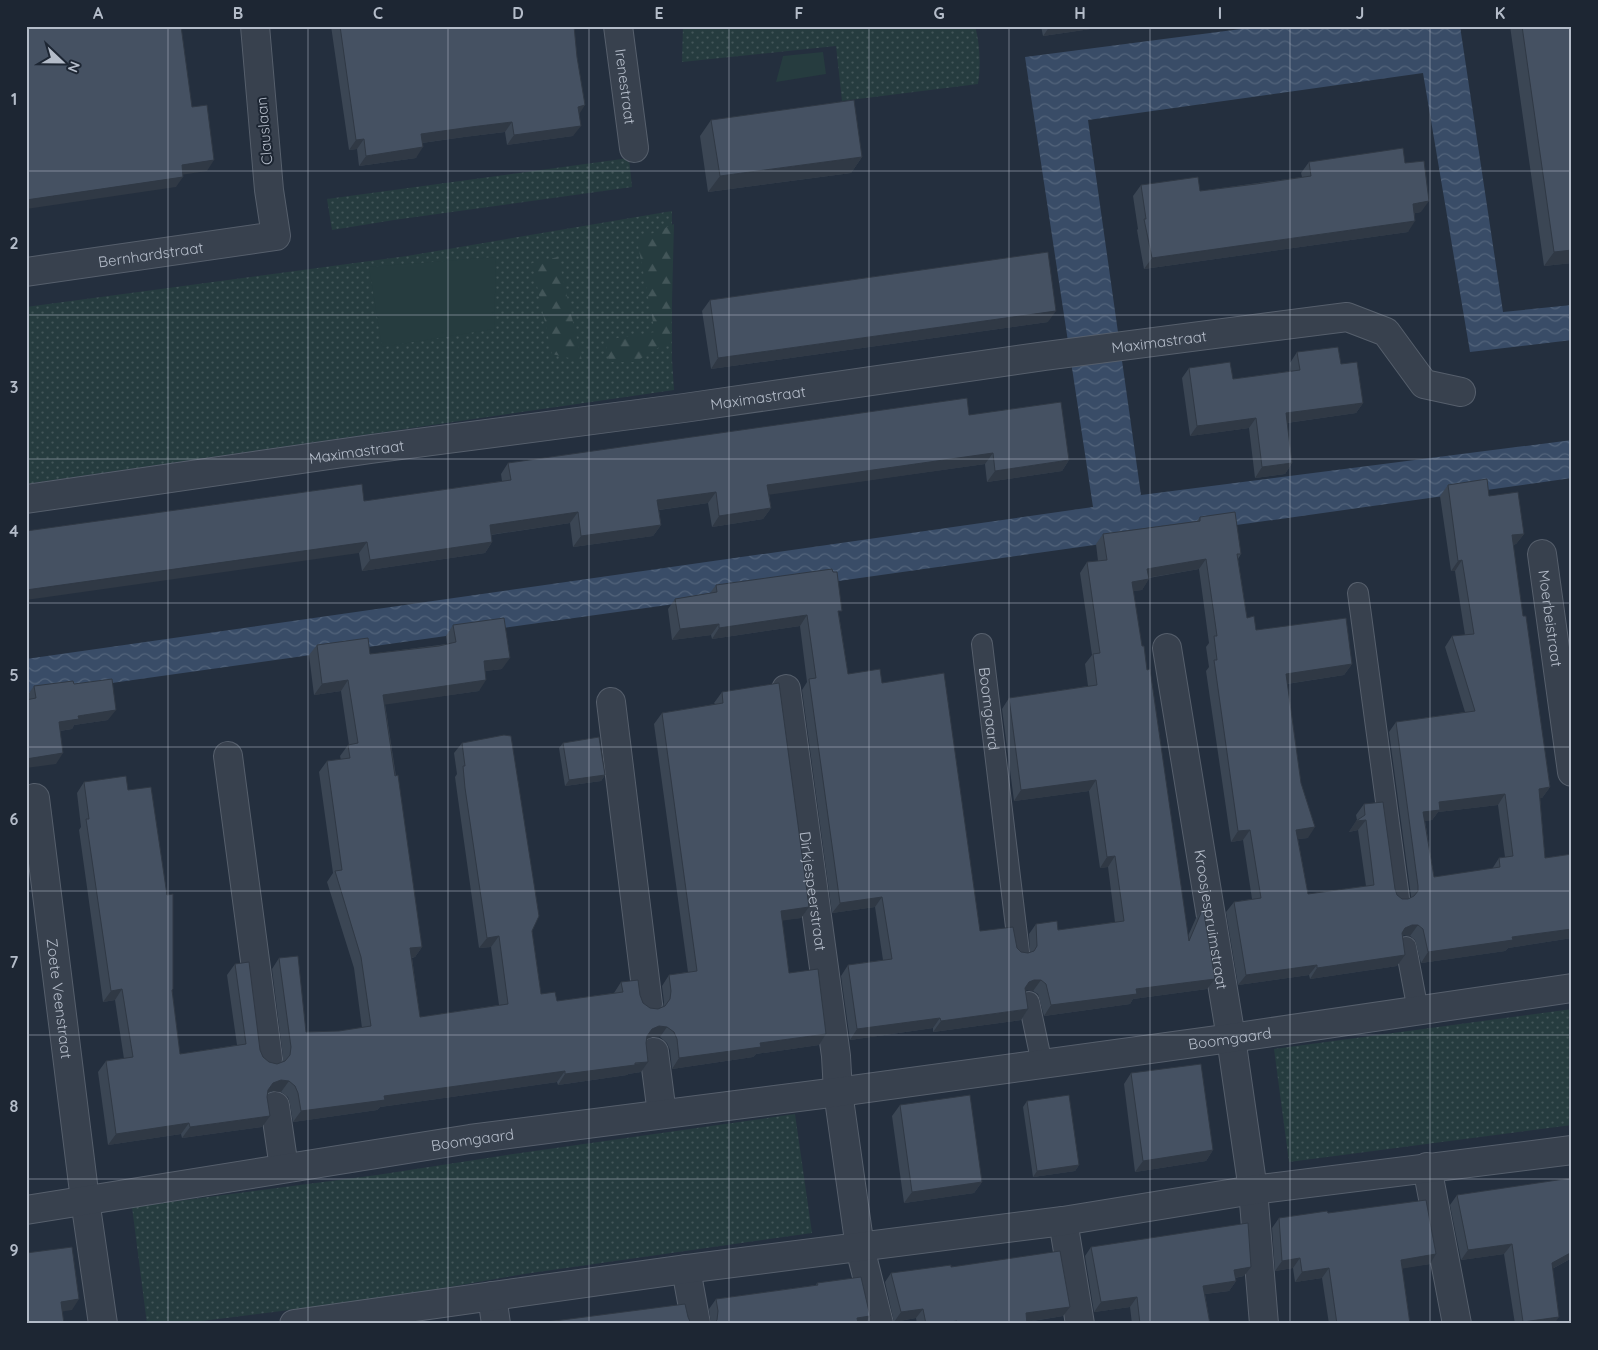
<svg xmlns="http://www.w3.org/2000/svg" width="1598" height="1350" font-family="Quicksand,sans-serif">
<defs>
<pattern id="green-dots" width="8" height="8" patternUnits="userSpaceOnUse" patternTransform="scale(1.25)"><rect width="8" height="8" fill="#263c3f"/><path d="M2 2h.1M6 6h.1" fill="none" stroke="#435659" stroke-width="1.8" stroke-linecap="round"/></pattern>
<pattern id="forest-firs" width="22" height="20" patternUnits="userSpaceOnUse" patternTransform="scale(1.25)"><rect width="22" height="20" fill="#263c3f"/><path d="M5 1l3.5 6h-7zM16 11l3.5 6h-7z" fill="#435659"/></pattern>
<pattern id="water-waves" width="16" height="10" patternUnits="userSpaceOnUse" patternTransform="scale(1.25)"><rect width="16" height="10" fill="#394c67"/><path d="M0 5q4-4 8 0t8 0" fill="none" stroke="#53647b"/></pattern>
</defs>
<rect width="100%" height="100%" fill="#242f3e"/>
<path fill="url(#green-dots)" d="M683,26H975C980,44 981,66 978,84L842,101L836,46L682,62Z
M629,158L632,187L394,220L332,230L327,199Z
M672,211V360L674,390L26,484V307L407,256Z
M1572,1009V1125L1289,1162L1274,1049Z
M795,1114L812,1233L524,1274L392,1297L178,1324H147L132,1207L377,1175L507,1155Z"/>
<path fill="url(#forest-firs)" d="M674,224L671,340L635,362H609L605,340L655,332L637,240Z
M558,257L582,361L552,354L532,263Z"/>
<path fill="#263c3f" d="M823,52L826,74L776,82L783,56Z
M496,257L494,329L382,347L369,267Z"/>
<path fill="url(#water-waves)" d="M1264,26H1460L1503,312L1572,305V340L1470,352L1423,73L1088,120L1141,495L1572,440V478L26,695V659L1093,507L1025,57Z"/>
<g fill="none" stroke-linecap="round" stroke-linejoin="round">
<defs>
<g id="service">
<path d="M1358,593L1399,898"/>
<path id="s1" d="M982,644L1019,952"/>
<path d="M1406,947L1418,1011"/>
<path d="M1029,1002L1042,1064"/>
</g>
<g id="pedestrian">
<path id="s2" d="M1167,648L1231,1038"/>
<path id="s3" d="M786,689L836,1056L838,1092"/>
</g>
<g id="minor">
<path id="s4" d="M618,26L634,148"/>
<path id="s5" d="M26,272L276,236L269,190L255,26"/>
<path id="s6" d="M26,499L371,449L684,408L1045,356L1347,317L1386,332L1424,384L1461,392"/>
<path id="s7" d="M1542,554L1572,772"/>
<path d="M611,702L648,1004"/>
<path d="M228,756L268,1059"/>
<path id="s8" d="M35,798L85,1200L103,1324"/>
<path d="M1231,1038L1253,1190L1264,1324"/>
<path d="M654,1052L662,1114"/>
<path d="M838,1092L860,1248L879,1324"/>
<path d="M275,1106L284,1168"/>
<path d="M1427,1167L1457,1324"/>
<path id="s9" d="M26,1210L470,1139L838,1092L1231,1038L1572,988"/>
<path d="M1063,1221L1080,1324"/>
<path d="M686,1269L696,1324"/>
<path d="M492,1296L496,1324"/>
<path d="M294,1324L686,1269L1063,1221L1253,1190L1572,1150"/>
</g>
</defs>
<use href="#service" stroke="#565f6c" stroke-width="22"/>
<use href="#pedestrian" stroke="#565f6c" stroke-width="30"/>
<use href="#minor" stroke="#565f6c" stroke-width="30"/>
<use href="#service" stroke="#38414e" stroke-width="20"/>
<use href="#pedestrian" stroke="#38414e" stroke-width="28"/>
<use href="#minor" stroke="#38414e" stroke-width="28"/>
</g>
<path fill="#3b4654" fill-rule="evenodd" d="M331,26H574L579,114L573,136L507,145L505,132L464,137L422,143L416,158L359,166L357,149L349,150Z
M1041,26H1111L1043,36Z
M1510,26H1572V263L1544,266Z
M711,120L862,157L851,173L708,192L700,136Z
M1309,162L1405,163L1421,212L1415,213L1408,232L1144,269L1137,230L1138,229L1133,196L1141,185L1200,191L1302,177L1301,173Z
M710,300L1048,322L711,369L702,311Z
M1297,352L1341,364L1363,403L1356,413L1287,423L1292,463L1285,474L1255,478L1249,428L1190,436L1182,378L1189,368L1233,379L1291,371L1290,363Z
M1572,377V392L1570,380Z
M969,415L1069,460L1062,471L987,482L985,464L769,494L771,508L763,519L712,527L708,503L659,510L661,525L653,536L573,547L570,523L491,535L492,542L485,553L362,571L359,553L364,501L502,481L501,474L508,463Z
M1448,485L1489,496L1524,534L1516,544L1513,545L1523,616L1550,787L1542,798H1540L1545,858L1572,854V938L1508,948L1505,951L1421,963L1415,940L1410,936L1404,935L1402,936L1397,966L1310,979L1309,975L1238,985L1226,912L1234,902L1252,899L1243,840L1231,842L1206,671L1209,667L1206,647L1209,643L1199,569L1149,578L1142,590L1133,591L1188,936L1196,918L1203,908L1215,979L1207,989L1133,999L1130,1004L1044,1016L1038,994L1033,991L1027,990L1025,991L1028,1009L1021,1020L933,1032V1028L850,1040L841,976L848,965L883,960L875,907L832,913L802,690L807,682L800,626L712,639L711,635L672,640L668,609L675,599L710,593L716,585L839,615L848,674L882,683L980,931L1017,948L1021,952L1028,953L1030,952L1029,934L1036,924L1058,930L1115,922L1108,867L1100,868L1089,791L1014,801L1002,709L1009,698L1088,686L1085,664L1092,655L1080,573L1087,562L1098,561L1096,544L1103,534L1197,521L1200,517L1241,554L1238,559L1247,618L1256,630L1352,664L1344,675L1287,684L1308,838L1298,839L1308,894L1366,886L1358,830L1349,832L1357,820L1356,815L1364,804L1397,895L1402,899H1408L1411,898V896L1389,732L1396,722L1465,712L1445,647L1452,636L1465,635L1455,571H1451L1440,496ZM1498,805L1505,857L1499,858L1492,869L1434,877L1425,821L1432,820L1438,812Z
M453,625L502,669L485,671L479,691L385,704L422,947L415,957L412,958L420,1017L499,1005L491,947L479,948L458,799L455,777L457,774L454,753L462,743L532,931L541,994L557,1001L614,993L621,982L640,995L643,1003L650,1008L658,1009L663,1007L664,1002L662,986L669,975L688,972L654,724L662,713L715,704L714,703L722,692L809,907L801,918L782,920L789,973L826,1034L819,1045L756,1054L753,1057L672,1069L670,1050L667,1043L660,1037H652L647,1039L641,1072L628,1074L627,1075L558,1085L557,1082L380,1107L377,1110L293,1122L290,1104L288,1097L281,1092L273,1091L268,1093L262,1127L182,1138L181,1134L108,1145L98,1072L106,1061L124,1059L115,1000L103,1002L79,830L81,827L77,793L84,782L128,790L173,989L172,991L180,1054L237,1045L227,975L235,964L260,1050L263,1057L269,1062L277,1064L283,1061V1057L272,969L279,958L306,1032L339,1031L362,1028L354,968L327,882L333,873L319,772L327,761L341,760L340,756L348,745H349L341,691L314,695L309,655L317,645L370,654L447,644L446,636Z
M74,684L108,720L74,725L72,729L60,731L56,764L27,699V696L34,686Z
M563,743L605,775L601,781L565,786L559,748Z
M1131,1073L1213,1150L1206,1161L1135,1172L1124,1084Z
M1027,1101L1079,1165L1075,1171L1033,1177L1023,1107Z
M900,1105L982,1182L974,1193L904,1203L892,1116Z
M1572,1176V1258L1552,1269L1554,1324H1515L1504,1254L1461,1260L1450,1205L1457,1195L1569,1179Z
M1328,1213L1430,1264L1402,1268L1410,1324H1329L1322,1278L1295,1282L1293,1268L1275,1271L1272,1228L1279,1218Z
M1091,1247L1244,1276L1235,1278L1236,1281L1229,1291L1205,1294L1210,1324H1132L1130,1307L1094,1312L1085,1256Z
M951,1267L1063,1316L1027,1322V1324H917L916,1318L894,1322L885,1282L891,1273Z
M817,1283L870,1316L865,1324H711L709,1309L716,1299L816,1285Z"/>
<path fill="#303945" d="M1050,26H1111L1043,36Z
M1113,26H1122L1111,28Z
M585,105L578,116V107Z
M512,122L505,132L464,137L414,144L421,134L471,127Z
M581,126L573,136L507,145L514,135Z
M364,139L357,149L349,150L356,140Z
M423,147L416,158L359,166L366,156Z
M862,157L851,173L708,192L720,176Z
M214,160L207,171L174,176L182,165Z
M183,177L176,187L26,209V200Z
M1429,201L1421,212L1406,215L1413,204Z
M1415,221L1408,232L1144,269L1152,258Z
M1572,250V263L1544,266L1554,252Z
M1056,311L1048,322L711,369L718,358Z
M1363,403L1356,413L1279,424L1286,413Z
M1256,418L1249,428L1190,436L1197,426Z
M993,453L985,464L760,496L767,485Z
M1069,460L1062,471L987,482L995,471Z
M1292,463L1285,474L1255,478L1262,467Z
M716,492L708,503L650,511L657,500Z
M771,508L763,519L712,527L719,516Z
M578,512L570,523L482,536L490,525Z
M661,525L653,536L573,547L581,536Z
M1524,534L1516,544L1504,546L1512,535Z
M367,542L359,553L26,600V590Z
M492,542L485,553L362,571L370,560Z
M1206,559L1199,569L1140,579L1147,569Z
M1462,560L1455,571H1451L1458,561Z
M1149,579L1142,590L1124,592L1132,582Z
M807,615L800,626L712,639L719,628Z
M719,624L711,635L672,640L680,629Z
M510,658L502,669L476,672L484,661Z
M1352,664L1344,675L1279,685L1286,674Z
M348,680L341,691L314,695L322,684Z
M486,680L479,691L376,706L383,695Z
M116,710L108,720L74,725L72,729L52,732L59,722L78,716Z
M63,753L56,764L26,768V759Z
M605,775L601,781L565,786L569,780Z
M1096,780L1089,791L1014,801L1021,790Z
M1550,787L1542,798L1531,800L1539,789Z
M1505,794L1498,805L1438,812L1432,820L1416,823L1423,812L1439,802Z
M1366,820L1358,830L1349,832L1356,821Z
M1315,827L1308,838L1288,840L1296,830Z
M1250,830L1243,840L1231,842L1238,831Z
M1115,856L1108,867L1100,868L1107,857Z
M882,897L875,907L832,913L840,903Z
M809,907L801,918L773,922L781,911Z
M1412,925H1418L1410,936L1404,935L1398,938L1405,928Z
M1572,929V938L1508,948L1505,951L1421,963L1428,952L1512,937Z
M499,936L491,947L479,948L487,938Z
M422,947L415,957L403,959L410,948Z
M1405,955L1397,966L1310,979L1317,968Z
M1317,965L1309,975L1238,985L1246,975Z
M1215,979L1207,989L1133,999L1130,1004L1044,1016L1051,1005L1136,989Z
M1034,980H1041L1033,991L1027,990L1021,993L1029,982Z
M122,989L115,1000L103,1002L111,991Z
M1028,1009L1021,1020L933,1032L941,1021Z
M940,1018L933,1028L850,1040L857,1029Z
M659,1026L667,1027L660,1037H652L644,1040L652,1029Z
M826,1034L819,1045L756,1054L753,1057L672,1069L679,1058L760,1043Z
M648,1062L641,1072L628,1074L627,1075L558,1085L565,1074Z
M565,1071L557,1082L380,1107L377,1110L293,1122L301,1111L384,1096Z
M281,1080L289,1081L281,1092L273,1091L266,1093L273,1083Z
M270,1116L262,1127L182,1138L190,1127Z
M189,1123L181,1134L108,1145L116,1134Z
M1213,1150L1206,1161L1135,1172L1143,1161Z
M1079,1165L1075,1171L1033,1177L1037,1171Z
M982,1182L974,1193L904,1203L912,1192Z
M1512,1244L1504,1254L1461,1260L1468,1250Z
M1572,1252V1258L1544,1273L1552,1263Z
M1436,1254L1430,1264L1394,1270L1401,1260Z
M1300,1258L1293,1268L1275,1271L1282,1261Z
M1251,1267L1244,1276L1227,1279L1234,1270Z
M1329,1268L1322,1278L1295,1282L1302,1272Z
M1236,1281L1229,1291L1197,1295L1203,1286Z
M1137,1297L1130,1307L1094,1312L1101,1302Z
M79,1299L72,1310L53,1313L61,1302Z
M1070,1307L1063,1316L1019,1323L1026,1313Z
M923,1309L916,1318L894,1322L901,1312Z
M870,1316L865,1324H853L857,1318Z
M1559,1317L1554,1324H1522L1523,1322Z
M957,1321L955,1324H935Z"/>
<path fill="#455162" stroke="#303945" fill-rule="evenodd" d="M26,26H181L192,107L207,105L214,160L182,165L183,177L26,200Z
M340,26H574L577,57L585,105L578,107L581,126L514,135L512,122L471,127L421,134L423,147L366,156L364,139L356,140Z
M1522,26H1572V250L1554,252Z
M854,100L862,157L720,176L711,120Z
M1403,148L1405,163L1424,161L1429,201L1413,204L1415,221L1152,258L1144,219H1146L1141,185L1198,177L1200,191L1256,184L1311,176L1309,162Z
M1048,252L1056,311L718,358L710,300Z
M1338,347L1341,364L1357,362L1363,403L1286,413L1292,463L1262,467L1256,418L1197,426L1189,368L1230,362L1233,379L1300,370L1297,352Z
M967,398L969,415L1061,402L1069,460L995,471L993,453L767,485L771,508L719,516L716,492L657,500L661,525L581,536L578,512L490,525L492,542L370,560L367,542L26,590V531L362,484L364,501L511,480L508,463Z
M1487,479L1489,496L1518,492L1524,534L1512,535L1523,616H1526L1550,787L1539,789L1545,858L1572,854V929L1512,937L1513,940L1428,952L1423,929L1418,925H1412L1405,928L1402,933L1405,955L1317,968V965L1246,975L1234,902L1261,898L1250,830L1238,831L1214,660H1217L1214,636H1217L1206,559L1147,569L1149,579L1132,582L1142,646H1144L1147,670L1150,669L1189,941L1203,908L1215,979L1136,989L1137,994L1051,1005L1046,984L1041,980H1034L1029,982L1025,988L1028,1009L941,1021L940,1018L857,1029L848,965L892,959L882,897L840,903L809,679L816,678L807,615L719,628V624L680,629L675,599L717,592L716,585L832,569L833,572H837L842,611H838L848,674L880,669L882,683L944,673L980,931L1013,927L1017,948L1021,952L1028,953L1034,951L1037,946L1036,924L1057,921L1058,930L1124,921L1115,856L1107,857L1096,780L1021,790L1009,698L1097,685L1093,654L1100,653L1087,562L1107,560L1103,534L1200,521V517L1235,512L1241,554H1237L1247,618L1254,616L1256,630L1346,618L1352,664L1286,674L1301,783L1315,827L1296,830L1308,894L1374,885L1366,820L1356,821L1365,815L1364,804L1383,802L1395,889L1397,895L1402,899H1408L1414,896L1418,891V886L1396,722L1475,711L1452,636L1474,634L1462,560L1458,561L1448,485ZM1505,794L1513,856L1499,858L1500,867L1434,877L1423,812L1440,810L1439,802Z
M504,618L510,658L484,661L486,680L383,695L395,776L398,775L422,947L410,948L420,1017L508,1004L499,936L487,938L465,788L463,766H465L462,743L504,735L511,736L539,916L532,931L541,994L555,992L557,1001L623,992L621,982L638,980L640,995L643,1003L650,1008L658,1009L665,1006L670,999L671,991L669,975L697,971L662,713L723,703L722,692L779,683L809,907L781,911L789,973L818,969L826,1034L760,1043L761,1047L679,1058L677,1039L674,1032L667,1027L659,1026L652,1029L647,1036L646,1043L648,1062L635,1063V1065L565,1074V1071L457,1086L384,1096L385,1100L301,1111L298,1093L295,1086L289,1081L281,1080L273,1083L268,1090L267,1097L270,1116L190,1127L189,1123L116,1134L106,1061L133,1057L122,989L111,991L86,819H89L84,782L126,776L128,790L151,787L167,895L173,894V989L172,990L180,1054L246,1044L235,964L249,962L260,1050L263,1057L269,1062L277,1064L285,1061L290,1055L291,1047L279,958L298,956L306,1032L339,1031L371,1026L361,957L335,871L342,870L327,761L350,758L348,745L358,743L348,680L322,684L317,645L368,638L370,654L439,646L456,642L453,625Z
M112,679L116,710L78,716L79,719L59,722L63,753L26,759V700L36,698L34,686L73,681L74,684Z
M599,737L605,775L569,780L563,743Z
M1201,1064L1213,1150L1143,1161L1131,1073Z
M970,1095L982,1182L912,1192L900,1105Z
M1069,1095L1079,1165L1037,1171L1027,1101Z
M1572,1176V1252L1552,1263L1559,1317L1523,1322L1512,1244L1468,1250L1457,1195L1571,1178V1177Z
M1426,1200L1436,1254L1401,1260L1410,1324H1337L1329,1268L1302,1272L1300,1258L1282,1261L1279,1218L1327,1211L1328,1213Z
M1248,1223L1251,1267L1234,1270L1236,1281L1203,1286L1210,1324H1140L1137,1297L1101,1302L1091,1247Z
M72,1247L79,1299L61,1302L64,1324H26V1315H27L26,1307V1253Z
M1060,1251L1070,1307L1026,1313L1027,1324H957V1321L935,1324H926L923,1309L901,1312L891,1273L951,1265V1267Z
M861,1277L870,1316L857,1318L858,1324H714L717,1320L718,1311L716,1299L818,1285L817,1283Z
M685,1304L688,1317L691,1324H531Z"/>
<path fill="none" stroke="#b4bcc9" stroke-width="1" stroke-opacity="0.55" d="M168,26V1324M308,26V1324M448,26V1324M589,26V1324M729,26V1324M869,26V1324M1009,26V1324M1150,26V1324M1290,26V1324M1430,26V1324M26,171H1572M26,315H1572M26,459H1572M26,603H1572M26,747H1572M26,891H1572M26,1035H1572M26,1179H1572"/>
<g text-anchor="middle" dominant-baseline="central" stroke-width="4" stroke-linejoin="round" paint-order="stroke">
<g font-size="15" fill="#b4bcc9" stroke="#1d2633">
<text stroke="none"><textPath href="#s4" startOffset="61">Irenestraat</textPath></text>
<text transform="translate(264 131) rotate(-95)">Clauslaan</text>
<text stroke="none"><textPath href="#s5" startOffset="126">Bernhardstraat</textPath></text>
<text stroke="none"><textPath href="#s6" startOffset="1144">Maximastraat</textPath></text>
<text stroke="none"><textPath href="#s6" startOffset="739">Maximastraat</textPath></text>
<text stroke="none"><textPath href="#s6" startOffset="334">Maximastraat</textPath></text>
<text stroke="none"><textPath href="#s7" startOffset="65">Moerbeistraat</textPath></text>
<text stroke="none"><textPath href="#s1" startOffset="65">Boomgaard</textPath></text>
<text stroke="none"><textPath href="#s3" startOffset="204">Dirkjespeerstraat</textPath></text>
<text stroke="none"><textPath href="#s2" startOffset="275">Kroosjespruimstraat</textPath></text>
<text stroke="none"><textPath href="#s8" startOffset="202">Zoete Veenstraat</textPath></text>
<text stroke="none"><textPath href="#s9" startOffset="1216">Boomgaard</textPath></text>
<text stroke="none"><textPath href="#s9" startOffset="452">Boomgaard</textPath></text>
</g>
</g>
<rect width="1598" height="1350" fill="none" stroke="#1d2633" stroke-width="55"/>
<g transform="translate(62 62) rotate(112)" stroke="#1d2633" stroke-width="4" paint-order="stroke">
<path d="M0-4L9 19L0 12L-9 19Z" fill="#b4bcc9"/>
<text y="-8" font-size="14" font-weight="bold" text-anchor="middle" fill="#b4bcc9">N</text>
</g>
<rect x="28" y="28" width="1542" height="1294" fill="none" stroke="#b4bcc9" stroke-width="2"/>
<g font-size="16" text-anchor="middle" font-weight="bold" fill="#b4bcc9">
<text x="98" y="19">A</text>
<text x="238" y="19">B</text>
<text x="378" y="19">C</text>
<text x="518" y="19">D</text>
<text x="659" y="19">E</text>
<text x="799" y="19">F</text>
<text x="939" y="19">G</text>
<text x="1080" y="19">H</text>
<text x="1220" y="19">I</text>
<text x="1360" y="19">J</text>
<text x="1500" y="19">K</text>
<text x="14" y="105">1</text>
<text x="14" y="249">2</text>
<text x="14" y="393">3</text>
<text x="14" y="537">4</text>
<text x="14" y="681">5</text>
<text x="14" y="825">6</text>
<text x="14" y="968">7</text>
<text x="14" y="1112">8</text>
<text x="14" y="1256">9</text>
</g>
</svg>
